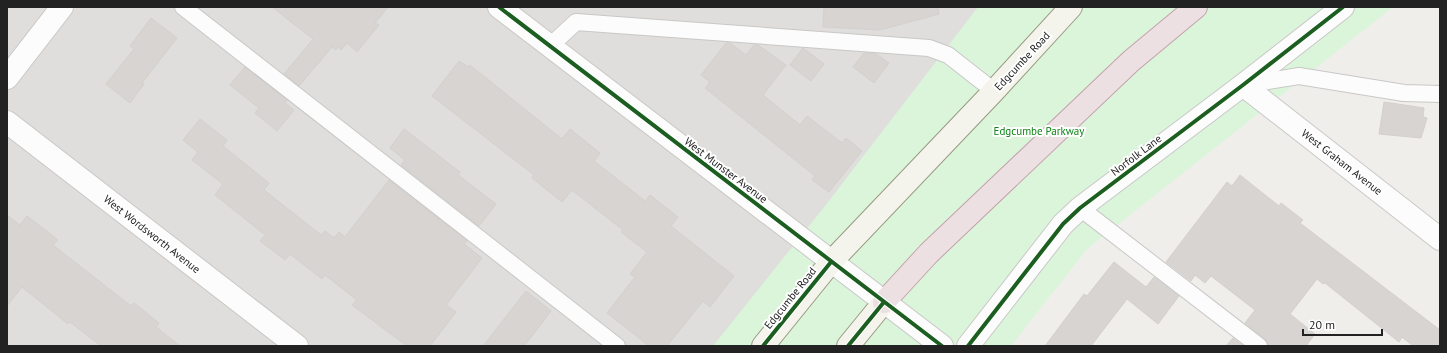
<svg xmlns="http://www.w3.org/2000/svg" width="1447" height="353" font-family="'PT Sans',sans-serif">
<rect width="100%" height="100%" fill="#f0eeeb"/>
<path fill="#dfdedc" d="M7,7H1048L741,346H7Z"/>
<path fill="#daf5da" d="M978,7H1393L1087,249L1011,346H713L825,206Z"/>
<path fill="#d7d4d2" stroke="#d3d0cc" d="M272,7H388L375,23L379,25L357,52L347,43L341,50L338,47L336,50L332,47L299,86L284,74L313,39Z
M824,7H938L939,14L880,30L823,27Z
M151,18L177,38L142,83L144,84L130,103L106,84L134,49L130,46Z
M726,43H730L746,55L754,45H758L786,65L763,95L800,125L807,116L842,143L846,138L862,151L829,192L812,180L815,176L705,88L710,82L701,75Z
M803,48L824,64L811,81L790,65Z
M864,53L876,54L889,63L874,83L853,67Z
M459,61L468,67L470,65L562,139L570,129L600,153L594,161L645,201L650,195L678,217L671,226L734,276L710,307L703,301L667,346H649L607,313L635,277L630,274L647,252L621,232L623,230L572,190L562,202L532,178L534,175L432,96Z
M245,67L287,100L285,103L294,110L277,131L255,113L259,108L230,85Z
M1384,102L1424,108L1423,117L1427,118L1421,138L1379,134Z
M200,119L227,140L223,146L269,183L264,190L321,235L325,231L334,238L339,232L345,237L389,180L467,241L464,244L482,258L446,305L456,312L430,346H407L352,305L357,300L325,275L322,279L290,254L285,260L260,241L265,235L215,195L223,184L192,160L198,152L183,140Z
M404,129L460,172L458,175L496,204L479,226L401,165L405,160L390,148Z
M1240,175L1279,206L1281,203L1303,220L1300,223L1440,330V346H1413L1402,337L1399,342L1325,283L1323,284L1317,279L1290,314L1315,334L1306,346H1268L1265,339L1245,323L1255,310L1211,276L1205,283L1195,275L1191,281L1166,262L1227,182L1232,186Z
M7,215L20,225L27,216L58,240L53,245L131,306L134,303L159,323L156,327L180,346H101L70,322L68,324L22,287L7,306Z
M1114,262L1146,287L1154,277L1179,296L1158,324L1127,299L1091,346H1045L1084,294L1087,296Z
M526,291L551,311L542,323L524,346H483Z
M1233,338L1243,346H1226Z"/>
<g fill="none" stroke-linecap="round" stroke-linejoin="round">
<defs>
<path id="service" d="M183,7L617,346
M550,46L576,22L929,48L948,55L994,91
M1244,85L1299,76L1404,93L1440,94
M1080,208L1259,346"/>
<path id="minor" d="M499,7L942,346
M7,78L62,7
M1243,85L1440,239
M7,122L297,346
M968,346L1063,224L1080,208L1243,85L1343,7"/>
<path id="secondary" d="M763,346L831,262L994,91L1071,7
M848,346L884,302"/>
<path id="motorway" d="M884,302L929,253L1131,61L1196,7"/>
</defs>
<use href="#service" stroke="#c9c8c7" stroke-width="18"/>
<use href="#minor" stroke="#c9c8c7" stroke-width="24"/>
<use href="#secondary" stroke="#999a82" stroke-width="24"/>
<use href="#motorway" stroke="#c5a2ac" stroke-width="24"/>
<use href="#service" stroke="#fdfcfc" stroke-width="16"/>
<use href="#minor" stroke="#fdfcfc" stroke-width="22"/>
<use href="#secondary" stroke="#f4f4ed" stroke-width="22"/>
<use href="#motorway" stroke="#ece0e2" stroke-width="22"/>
<defs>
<path id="cycleway" d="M499,7L942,346
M763,346L831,262
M848,346L884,302
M968,346L1063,224L1080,208L1243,85L1343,7"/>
</defs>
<use href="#cycleway" stroke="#fff" stroke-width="6"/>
<use href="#cycleway" stroke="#1b5e20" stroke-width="4"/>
</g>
<g text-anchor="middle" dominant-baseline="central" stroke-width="4" stroke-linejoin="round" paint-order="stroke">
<g font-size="11" fill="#222" stroke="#fff">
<text transform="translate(1022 61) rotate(-47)">Edgcumbe Road</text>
<text transform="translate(1136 155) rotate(-37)">Norfolk Lane</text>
<text transform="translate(1342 162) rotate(38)">West Graham Avenue</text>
<text transform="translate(726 170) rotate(37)">West Munster Avenue</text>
<text transform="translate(152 234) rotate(38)">West Wordsworth Avenue</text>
<text transform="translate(790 298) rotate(-51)">Edgcumbe Road</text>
</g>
<g font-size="11" fill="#0c8416" stroke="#fff">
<text x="1039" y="131">Edgcumbe Parkway</text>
</g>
</g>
<rect width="1447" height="353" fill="none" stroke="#222222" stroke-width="16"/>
<path d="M1303 329v6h79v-6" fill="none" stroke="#222222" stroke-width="2"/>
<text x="1309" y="329" font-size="12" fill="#222222" stroke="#ffffff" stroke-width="3" paint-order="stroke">20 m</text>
</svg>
